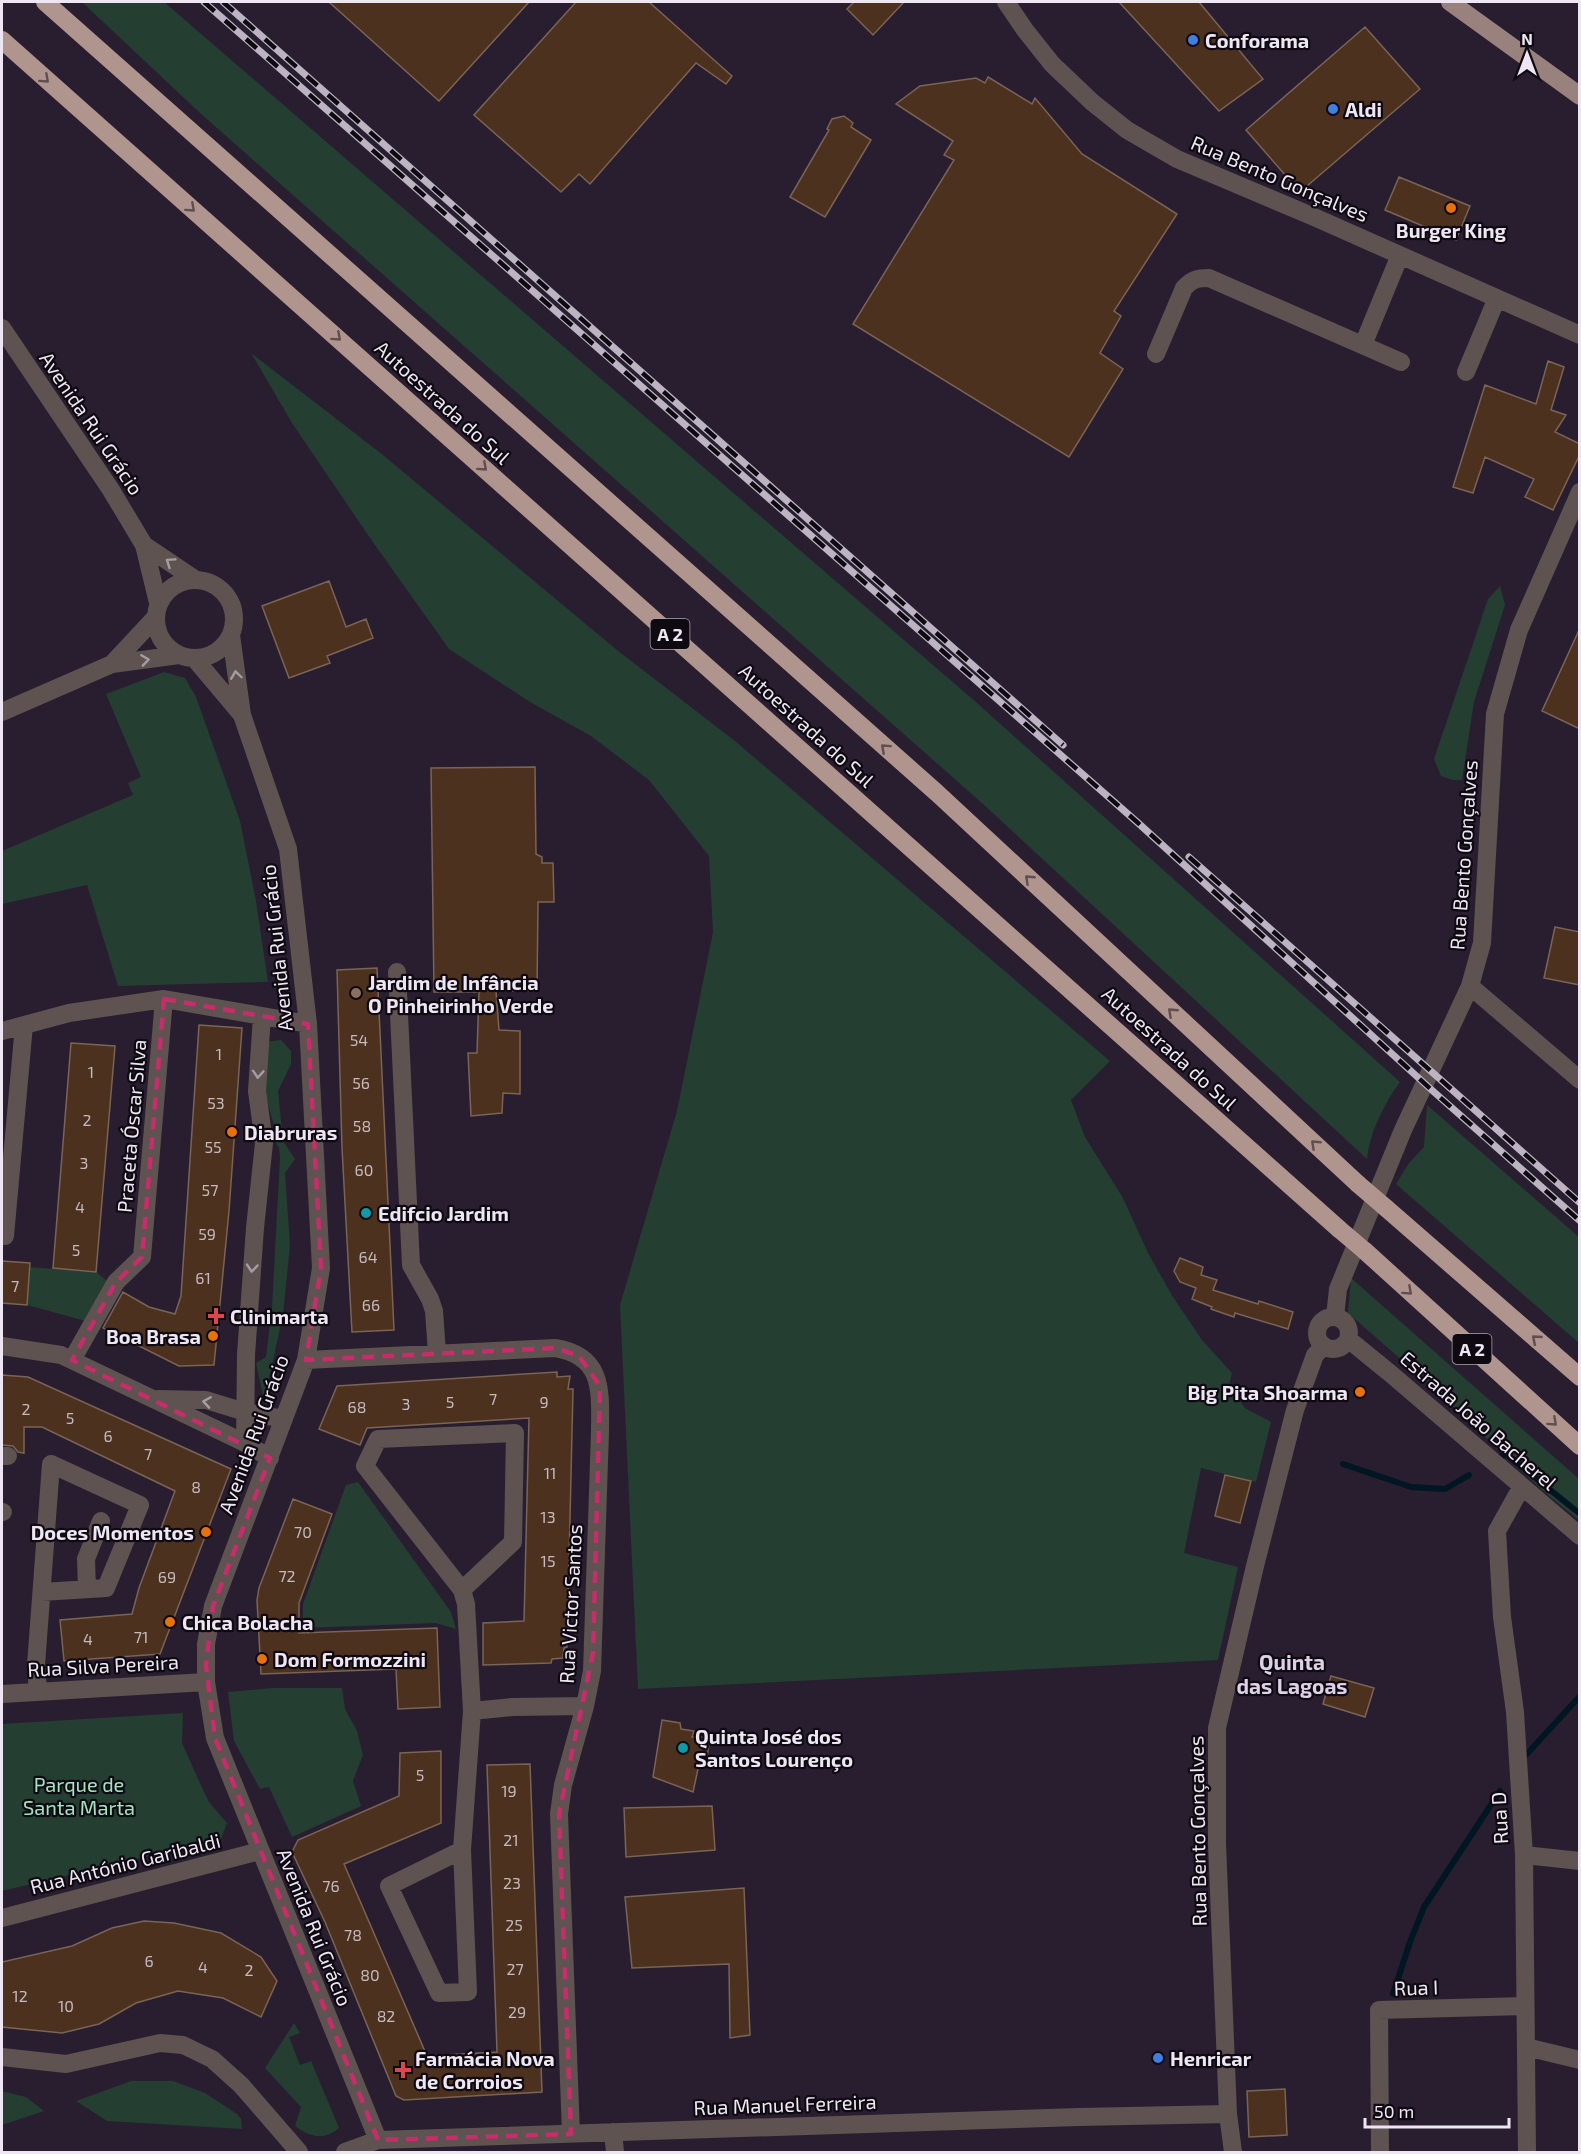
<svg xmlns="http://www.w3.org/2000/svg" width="1581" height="2154" font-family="'Exo 2',sans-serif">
<rect width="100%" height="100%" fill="#281e30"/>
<path fill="#243e31" d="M82,2H164L977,703L1400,1082C1384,1104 1370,1132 1367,1159L983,804L200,113Z
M251,353L383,455L617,650L735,741L1110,1061L1071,1100L1085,1137L1123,1198L1148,1253L1173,1297L1202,1340L1232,1373L1229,1386L1245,1408L1271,1422L1256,1482L1201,1468L1184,1553L1238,1567L1218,1660L638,1689L620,1305L677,1111L713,932L709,856L649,780L591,736L530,702L449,649L370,538L292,423Z
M1500,586L1505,605L1474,702L1462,780H1453L1441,776L1434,759L1488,599Z
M164,672L185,678L196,697L240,821L256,901L268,982L118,986L87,885L2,904V851L133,795L128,783L141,777L106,694Z
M281,1040L291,1051V1064L278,1091L283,1141L295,1159L285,1173L290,1245L283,1315L264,1401L256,1363L266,1357L272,1307L280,1158L279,1148L274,1140V1125L263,1087L266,1042Z
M1427,1105L1579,1237V1343L1396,1184L1409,1163L1424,1147Z
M29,1267L96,1272L113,1286L93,1323L27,1305Z
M1351,1278L1579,1479V1520L1543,1491L1428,1383L1348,1313Z
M358,1482L451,1612L456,1629L436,1623L303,1628V1604L346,1485Z
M273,1688H342L345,1709L357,1731L363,1755L353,1781L361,1806L292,1837L269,1787L260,1789L234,1741L228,1692Z
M183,1713L182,1743L203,1790L209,1802L227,1823L221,1839L2,1891V1724Z
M294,2023L300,2033L289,2037L300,2065L311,2061L339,2128C324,2141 310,2137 295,2126L301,2107L265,2068Z
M131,2081H173L205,2093L237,2114L241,2119L242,2129L107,2121L76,2101Z
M2,2091L26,2097L44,2111L2,2125Z"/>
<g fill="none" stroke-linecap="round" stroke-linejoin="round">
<path stroke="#001623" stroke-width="6" d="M1500,1457L1506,1454L1580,1514
M1343,1464L1411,1487L1445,1489L1469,1475
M1525,1756L1580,1696
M1393,1994L1410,1942L1424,1907L1500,1791"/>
</g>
<path fill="#4c311f" stroke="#7a6456" stroke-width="1.5" d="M329,2H529L439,101Z
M576,2H649L732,76L726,84L696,63L590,184L579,174L561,192L474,115Z
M854,2H904L873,35L847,9Z
M1119,2H1199L1263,79L1219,111Z
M1365,27L1420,89L1300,192L1246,130Z
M988,77L1032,104L1035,98L1082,154L1177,214L1114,311L1121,316L1100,353L1123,369L1069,457L853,324L954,160L944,155L953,141L896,104L920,86L976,78L985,83Z
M844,116L853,123L851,127L871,140L825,217L790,197L829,130L827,129L832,119Z
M1399,177L1470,206L1456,240L1385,210Z
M1548,361L1564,367L1551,410L1566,415L1555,432L1580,444V454L1553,510L1525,497L1534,479L1485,457L1473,493L1453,487L1485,385L1536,404Z
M329,581L346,627L366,619L373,638L327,656L330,663L289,678L262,606Z
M1580,628V729L1542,711Z
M535,767L536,854L542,857V863H553L554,902H538L537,991H496L499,1030L520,1031V1094L503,1093L502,1113L471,1116L468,1053H477L479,992H434L431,768Z
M1555,927L1580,932V985L1544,978Z
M377,968L394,1330L352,1332L342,1148L337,970Z
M199,1025L242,1028L229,1211L214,1365L179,1366L103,1328L123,1292L149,1307L175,1314L181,1296Z
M71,1043L115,1046L96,1272L53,1268Z
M1180,1258L1203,1267L1201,1275L1217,1280L1213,1290L1258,1304L1259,1301L1293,1312L1288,1329L1235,1313L1234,1317L1211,1309L1212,1307L1192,1299L1196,1288L1180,1282L1174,1271Z
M2,1261L30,1263L27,1305L2,1303Z
M557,1372V1377L570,1376L568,1389H573L567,1647L564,1648L563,1658L552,1659L551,1663L483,1665V1623L524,1621L529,1418L367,1428L360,1445L319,1429L337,1386Z
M2,1375L28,1377L231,1469L160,1654L64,1661L60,1620L132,1614L139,1588L175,1491L42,1427H24V1453L18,1452L13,1446L2,1445Z
M1225,1475L1251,1481L1240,1523L1215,1516Z
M293,1499L332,1514L299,1603V1633L437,1628L440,1707L398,1709L396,1669L261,1674L257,1600L259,1588Z
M1331,1676L1374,1688L1365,1717L1323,1704Z
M662,1720L680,1723L681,1729L694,1731L692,1737H710L707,1758L700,1760L693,1792L653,1777Z
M441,1751V1823L344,1864L427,2056L497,2052L487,1765L530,1764L542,2092L404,2100L396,2096L325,1922L292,1852L298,1840L399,1796L400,1753Z
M712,1806L715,1850L626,1857L624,1808Z
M744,1888L750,2035L730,2038L729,1964L632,1968L625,1897Z
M144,1921L174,1923L221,1933L261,1957L277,1981L261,2017L223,1998L178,1991L136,2003L99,2024L62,2033L2,2027V1962L72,1946L112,1928Z
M1285,2089L1287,2135L1249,2137L1247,2091Z"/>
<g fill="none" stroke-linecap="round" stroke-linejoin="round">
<path stroke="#5e5350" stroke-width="18" d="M1006,2L1025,30L1052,64L1092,102L1127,130L1177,159L1314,217L1580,335
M2,328L111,490L144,545L158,603
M1363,345L1400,255
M1156,354L1184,288C1192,279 1198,278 1209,278L1401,362
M1466,372L1497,298
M144,545L196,580
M156 619a39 39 0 1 1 78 0a39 39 0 1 1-78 0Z
M231,635L242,715L288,849L308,1024L321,1268L306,1360L213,1606L206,1644V1682L215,1738L378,2140
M194,658L242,715
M112,664L155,618
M2,712L112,664L179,655
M397,972L411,1265L430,1299L434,1311L437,1353
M1470,986L1580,1080
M2,1031L69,1013L164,999L308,1024
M5,1236L24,1025
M1335,1317L1338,1289L1403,1130L1470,986L1482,943L1495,714L1519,630L1580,492
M1317 1333a16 16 0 1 1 32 0a16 16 0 1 1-32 0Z
M1348,1339L1391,1374L1580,1536
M2,1346L61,1355L245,1443L270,1458
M72,1360L116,1282L142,1257L164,999
M306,1360L555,1348C605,1356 600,1393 600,1432L592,1671L585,1706L563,1785L559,1814L571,2134
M158,1399L206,1400L245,1412L284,1419
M245,1443L246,1355L255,1228L264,1143L257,1091L262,1016
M2,1456H8
M1521,1488L1497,1531L1502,1617L1515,1712L1524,1855L1527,2152
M2,1512H3
M87,1589L86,1559L101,1521
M462,1590L513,1542L515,1433L378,1439L365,1466L462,1590L466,1604L472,1711
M38,1692L36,1665L51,1464L140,1505L106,1588L42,1592
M2,1694L206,1682
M462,1850L468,1992L439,1993L389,1886L462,1850L472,1711L512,1707L585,1706
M1524,1855L1580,1861
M2,1918L260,1851
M1526,2047L1580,2060
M2,2057L66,2064L160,2043L183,2045L212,2059L241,2085L299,2152
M613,2132L615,2152
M345,2152L378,2140L1079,2117L1228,2114
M1233,2152L1228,2114L1217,1843V1728L1255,1566L1295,1410L1315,1355L1324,1346
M1380,2152L1379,2010L1525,2006"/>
<path stroke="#99817d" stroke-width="18" d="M1450,2L1580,96"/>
<path stroke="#b0948e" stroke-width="18" d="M45,2L937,793L1358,1184
M2,40L1339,1229
M1386,1208L1580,1377
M1365,1251L1580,1446"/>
<defs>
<path id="rail" d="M204,2L1137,822L1434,1092L1580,1221
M223,2L1063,745
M1189,857L1580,1203"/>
</defs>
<use href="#rail" stroke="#bcb4c2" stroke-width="7"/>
<use href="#rail" stroke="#0f0a12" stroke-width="4.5" stroke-dasharray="14" stroke-linecap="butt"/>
<path stroke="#b0948e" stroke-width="18" d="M1358,1184L1386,1208
M1339,1229L1365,1251"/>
</g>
<defs><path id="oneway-chevron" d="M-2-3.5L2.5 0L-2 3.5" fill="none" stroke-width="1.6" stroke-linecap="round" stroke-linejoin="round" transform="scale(1.5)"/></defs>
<g stroke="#604f50">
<use href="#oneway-chevron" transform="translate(45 79) rotate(42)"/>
<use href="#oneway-chevron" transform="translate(191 208) rotate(42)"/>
<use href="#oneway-chevron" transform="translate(337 337) rotate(42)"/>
<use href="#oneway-chevron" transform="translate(483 467) rotate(42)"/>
<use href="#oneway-chevron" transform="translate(885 748) rotate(-138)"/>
<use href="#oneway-chevron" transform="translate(1029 879) rotate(-137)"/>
<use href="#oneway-chevron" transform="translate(1172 1012) rotate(-137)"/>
<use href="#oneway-chevron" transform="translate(1315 1144) rotate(-137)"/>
<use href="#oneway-chevron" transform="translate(1408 1291) rotate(42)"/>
<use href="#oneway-chevron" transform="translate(1536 1339) rotate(-139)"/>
<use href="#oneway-chevron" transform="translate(1553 1422) rotate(42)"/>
</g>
<g stroke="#a69da2">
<use href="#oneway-chevron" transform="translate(170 562) rotate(-146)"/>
<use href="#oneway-chevron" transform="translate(145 660) rotate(-8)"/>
<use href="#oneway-chevron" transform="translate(236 675) rotate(-98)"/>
<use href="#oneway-chevron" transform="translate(258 1074) rotate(94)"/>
<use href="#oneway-chevron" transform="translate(252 1268) rotate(95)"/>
<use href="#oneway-chevron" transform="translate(207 1402) rotate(-171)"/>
</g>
<path fill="none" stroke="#c62d6a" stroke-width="4.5" stroke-dasharray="12 8" stroke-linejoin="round" d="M164,999L308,1024L321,1268L306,1360L555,1348L579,1356L600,1386L593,1653L559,1814L571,2134L378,2140L215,1738L206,1665L213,1606L270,1458L72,1360L116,1282L142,1257Z"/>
<g fill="#3f7fe0" stroke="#0f0a12" stroke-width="2">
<circle cx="1193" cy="40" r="6"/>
<circle cx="1333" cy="109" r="6"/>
<circle cx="1158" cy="2058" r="6"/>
</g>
<g fill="#e8710a" stroke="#0f0a12" stroke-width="2">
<circle cx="1451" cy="208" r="6"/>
<circle cx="232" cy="1132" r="6"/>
<circle cx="213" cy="1336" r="6"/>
<circle cx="1360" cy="1392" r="6"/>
<circle cx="206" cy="1532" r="6"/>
<circle cx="170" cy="1622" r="6"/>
<circle cx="262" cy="1659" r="6"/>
</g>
<circle fill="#8d6e63" stroke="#0f0a12" stroke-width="2" cx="356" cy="993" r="6"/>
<g fill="#0f9aa8" stroke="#0f0a12" stroke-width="2">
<circle cx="366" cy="1213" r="6"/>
<circle cx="683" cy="1748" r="6"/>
</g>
<g fill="#e0444e" stroke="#0f0a12" stroke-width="2">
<path d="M213 1307h6v6h6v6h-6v6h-6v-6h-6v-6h6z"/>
<path d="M400 2061h6v6h6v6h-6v6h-6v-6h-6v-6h6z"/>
</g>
<g text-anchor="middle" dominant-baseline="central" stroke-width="4.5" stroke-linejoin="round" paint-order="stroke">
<g font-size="16" fill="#c6babe">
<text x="359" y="1039">54</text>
<text x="219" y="1053">1</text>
<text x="91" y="1071">1</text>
<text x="361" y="1082">56</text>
<text x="216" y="1102">53</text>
<text x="87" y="1119">2</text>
<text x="362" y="1125">58</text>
<text x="213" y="1146">55</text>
<text x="84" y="1162">3</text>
<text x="364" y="1169">60</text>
<text x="210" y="1189">57</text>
<text x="80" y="1206">4</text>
<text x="207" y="1233">59</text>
<text x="76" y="1249">5</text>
<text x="368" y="1256">64</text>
<text x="203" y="1277">61</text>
<text x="15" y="1285">7</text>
<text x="371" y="1304">66</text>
<text x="493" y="1398">7</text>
<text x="450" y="1401">5</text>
<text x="544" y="1401">9</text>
<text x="406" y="1403">3</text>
<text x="357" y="1406">68</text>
<text x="26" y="1408">2</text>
<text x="70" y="1417">5</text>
<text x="108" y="1435">6</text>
<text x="148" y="1453">7</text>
<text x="550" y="1472">11</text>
<text x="196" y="1486">8</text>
<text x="548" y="1516">13</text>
<text x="303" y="1531">70</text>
<text x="548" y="1560">15</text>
<text x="287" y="1575">72</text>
<text x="167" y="1576">69</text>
<text x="141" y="1636">71</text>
<text x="88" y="1638">4</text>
<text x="420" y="1774">5</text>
<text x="509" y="1790">19</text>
<text x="511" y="1839">21</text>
<text x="512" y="1882">23</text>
<text x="331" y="1885">76</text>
<text x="514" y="1924">25</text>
<text x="353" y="1934">78</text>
<text x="149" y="1960">6</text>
<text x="203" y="1966">4</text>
<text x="515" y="1968">27</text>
<text x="249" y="1969">2</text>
<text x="370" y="1974">80</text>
<text x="20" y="1995">12</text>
<text x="66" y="2005">10</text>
<text x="517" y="2011">29</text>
<text x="386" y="2015">82</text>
</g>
<g fill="#0f0a12" stroke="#aba5b0" stroke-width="1.5">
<rect x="650.5" y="619" width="39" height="30" rx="4.5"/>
<rect x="1452.5" y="1334" width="39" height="30" rx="4.5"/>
</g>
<g font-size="18" font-weight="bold" fill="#eee7f3">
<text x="670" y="634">A 2</text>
<text x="1472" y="1349">A 2</text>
</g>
<g font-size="20" font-weight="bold" fill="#eee7f3" stroke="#0f0a12" text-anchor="start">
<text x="1205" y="40">Conforama</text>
<text x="1345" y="109">Aldi</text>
<text x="1451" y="230" text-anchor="middle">Burger King</text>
<text x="368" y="982">Jardim de Infância<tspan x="368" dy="23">O Pinheirinho Verde</tspan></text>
<text x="244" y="1132">Diabruras</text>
<text x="378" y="1213">Edifcio Jardim</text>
<text x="230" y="1316">Clinimarta</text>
<text x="201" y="1336" text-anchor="end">Boa Brasa</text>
<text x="1348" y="1392" text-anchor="end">Big Pita Shoarma</text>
<text x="194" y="1532" text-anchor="end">Doces Momentos</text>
<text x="182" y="1622">Chica Bolacha</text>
<text x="274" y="1659">Dom Formozzini</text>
<text x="695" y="1736">Quinta José dos<tspan x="695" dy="23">Santos Lourenço</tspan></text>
<text x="415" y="2058">Farmácia Nova<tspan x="415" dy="23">de Corroios</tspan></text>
<text x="1170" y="2058">Henricar</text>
</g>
<g font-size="20" fill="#eee7f3" stroke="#0f0a12">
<text transform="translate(1280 178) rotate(23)">Rua Bento Gonçalves</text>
<text transform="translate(443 402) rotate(42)">Autoestrada do Sul</text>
<text transform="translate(92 423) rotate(56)">Avenida Rui Grácio</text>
<text transform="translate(807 725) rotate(42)">Autoestrada do Sul</text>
<text transform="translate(1463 855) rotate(-86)">Rua Bento Gonçalves</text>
<text transform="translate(276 948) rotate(-96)">Avenida Rui Grácio</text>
<text transform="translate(1170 1048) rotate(42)">Autoestrada do Sul</text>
<text transform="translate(131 1126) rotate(-85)">Praceta Óscar Silva</text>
<text transform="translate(1479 1420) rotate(41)">Estrada João Bacherel</text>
<text transform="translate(253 1434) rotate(-70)">Avenida Rui Grácio</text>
<text transform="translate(570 1604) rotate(-87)">Rua Victor Santos</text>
<text transform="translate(103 1665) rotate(-3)">Rua Silva Pereira</text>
<text transform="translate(1499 1818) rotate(-93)">Rua D</text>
<text transform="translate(1197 1831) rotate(-91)">Rua Bento Gonçalves</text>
<text transform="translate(125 1863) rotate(-14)">Rua António Garibaldi</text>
<text transform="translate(315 1927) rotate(68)">Avenida Rui Grácio</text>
<text transform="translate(1416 1987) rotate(-2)">Rua I</text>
<text transform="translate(785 2104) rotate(-2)">Rua Manuel Ferreira</text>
</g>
<g font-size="20" fill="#a2e3c2" stroke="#0f0a12">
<text x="79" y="1784">Parque de<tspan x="79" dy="23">Santa Marta</tspan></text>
</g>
<g font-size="21" font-weight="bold" fill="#ddd0e7" stroke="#0f0a12">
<text x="1292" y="1661">Quinta<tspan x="1292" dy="24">das Lagoas</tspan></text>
</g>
</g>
<rect width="1581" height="2154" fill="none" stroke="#eee7f3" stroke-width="6"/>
<g transform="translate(1527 54)" stroke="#0f0a12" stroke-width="4.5" paint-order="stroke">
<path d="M0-4.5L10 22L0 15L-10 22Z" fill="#eee7f3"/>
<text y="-9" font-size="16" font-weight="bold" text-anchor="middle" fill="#eee7f3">N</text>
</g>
<path d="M1365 2118v9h144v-9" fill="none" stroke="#eee7f3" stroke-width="3"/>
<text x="1374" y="2118" font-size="18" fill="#eee7f3" stroke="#0f0a12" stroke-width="4.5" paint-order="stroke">50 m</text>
</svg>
